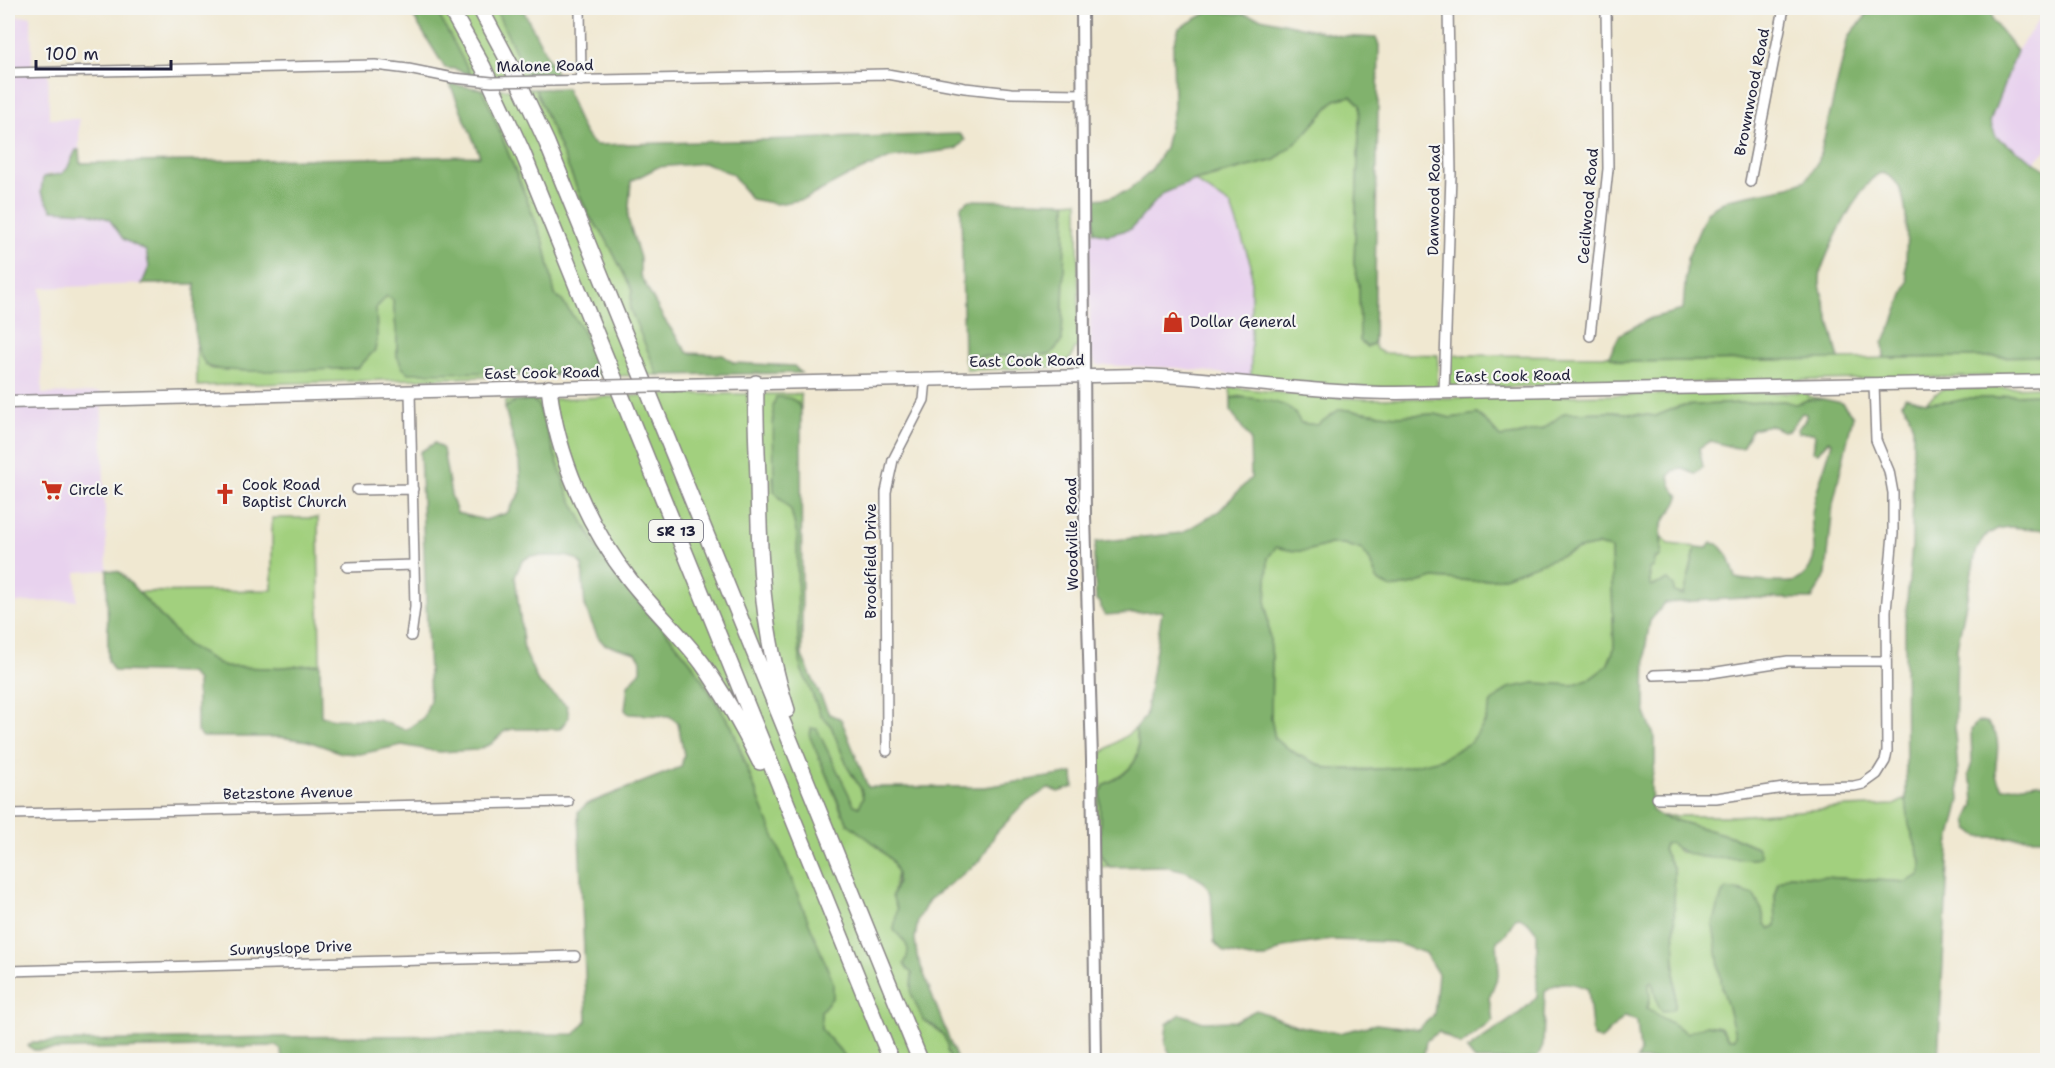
<svg xmlns="http://www.w3.org/2000/svg" width="2055" height="1068" font-family="'Shantell Sans',sans-serif">
<rect width="100%" height="100%" fill="#f6f6f2"/>
<filter id="ink" filterUnits="userSpaceOnUse"><feTurbulence type="fractalNoise" baseFrequency=".0167" numOctaves="2"/><feDisplacementMap in="SourceGraphic" scale="12" xChannelSelector="R" yChannelSelector="G"/><feConvolveMatrix kernelMatrix="1 2 1 2 8 2 1 2 1" color-interpolation-filters="sRGB"/></filter>
<filter id="wash" filterUnits="userSpaceOnUse"><feTurbulence type="fractalNoise" baseFrequency=".008" numOctaves="4" result="noise"/><feDisplacementMap in="SourceGraphic" scale="24" xChannelSelector="R" yChannelSelector="G"/><feGaussianBlur stdDeviation="1.35" result="paint"/><feColorMatrix in="noise" values="0 0 0 0 0 0 0 0 0 0 0 0 0 0 0 0 0 1.4 0 .05"/><feComposite in="paint" operator="in"/></filter>
<g filter="url(#wash)">
<rect width="100%" height="100%" fill="#f0e8d1"/>
<path fill="#e8d2ee" d="M2047,8V149L2035,162L1996,137L1990,121L2017,51Z
M31,16L32,67H48L49,119H79V150L74,152L68,169L61,174H48L52,210L85,212L109,219L123,239L146,251L149,267L142,284L41,288L42,394L101,392L107,570L76,572L77,600L8,603V17Z
M1195,181L1231,206L1251,265V377L1178,368L1097,365L1090,356V348L1089,232L1108,235L1131,229L1162,194Z"/>
<path fill="#a2d07e" stroke="#62795c" stroke-width="1.5" d="M435,8H495L527,76L471,75Z
M481,89H535L589,216L605,237L632,290L630,309L658,375L604,376L580,326L562,301L555,295L544,242L487,100Z
M1351,95L1360,105L1354,264L1359,284L1360,341L1367,347L1374,343L1376,349L1383,353L1438,355L1437,388L1348,387L1251,377V265L1231,206L1195,181L1275,160L1303,136L1335,100Z
M1078,201L1079,347L1075,348L1071,358L1061,364V367L967,370L964,357L1050,355L1062,341L1066,202Z
M387,296L393,299L397,338V356L532,372L585,377L543,375L197,386L196,342L206,364L211,369L252,371L358,368L375,350L377,339L376,308Z
M1450,355L1609,356L1622,362L2047,356V375L1449,388Z
M1230,387L1311,396L1368,399L1808,392L1807,396L1823,399L1808,400L1795,404L1784,401L1680,406L1656,416L1616,412L1565,413L1543,429L1517,435L1500,437L1487,422L1477,414L1451,418L1435,414L1396,416L1340,409L1317,425L1300,423L1291,409L1241,396L1231,398Z
M2047,387V394L2007,395L1998,398H1970L1952,402H1926L1942,389Z
M679,394H801V410L798,403L773,477L774,491L791,510L797,534L798,636L801,669L809,686L820,714L831,726L848,768L861,789L863,798L859,807L854,805L817,730L811,729L810,736L842,813L892,861L897,873L892,896L897,909L894,930L903,938L908,948L907,969L912,973L911,985L923,1020L933,1026L943,1035L948,1045L947,1050L951,1060H846L844,1055L821,1029V1011L833,997L732,727L692,664L667,633L617,578L596,546L568,494L538,404L509,405L505,408V401Z
M272,518H318L320,664L271,668L225,667L187,645L139,592L272,590Z
M1662,536L1669,544L1696,547L1684,595L1674,592L1668,580L1653,586L1650,584C1650,571 1647,562 1661,556Z
M1330,544H1344L1362,550L1369,559L1378,581L1390,588L1410,585L1434,578L1474,581L1501,578L1579,549L1599,545L1611,549L1614,649L1607,666L1591,678L1572,685L1534,683L1491,703C1487,716 1482,734 1470,743C1438,768 1389,770 1350,769C1343,769 1334,770 1327,768C1308,763 1291,750 1275,739L1271,718L1272,658L1266,605L1268,558L1276,546C1298,554 1309,551 1330,544Z
M1135,729C1145,758 1131,773 1105,784L1100,852L1109,867L1096,866V761C1103,748 1123,739 1135,729Z
M1906,799L1910,827L1922,864L1920,875L1906,882L1789,875L1778,883L1775,893L1776,926L1771,929L1765,924L1762,910L1744,891L1736,890L1713,925L1735,1034L1734,1039H1729L1720,1027L1707,1025L1687,1033L1647,1009L1649,1004V984L1652,982L1656,996L1675,1006L1674,869L1663,850L1665,844L1670,843L1680,852L1754,859L1757,847L1734,837L1660,816H1735L1846,807L1894,805Z"/>
<path fill="#81b26d" stroke="#526a54" stroke-width="1.5" fill-rule="evenodd" d="M408,8H435L471,75L455,69L445,68Z
M495,8H522L557,75L527,76Z
M1868,8H1991L1993,21L2017,51L1990,121L1996,137L2047,170V356L1884,358L1883,343L1892,325L1908,281L1906,272C1905,246 1915,181 1882,173C1863,176 1827,251 1821,271C1820,275 1820,280 1820,285L1839,359L1622,362L1609,356L1620,334L1651,318L1683,310L1687,259L1707,212L1728,199L1789,187L1806,180L1819,160L1848,37L1865,17Z
M1210,11L1243,14L1341,36L1376,38L1379,45L1374,343L1367,347L1360,341L1359,284L1354,264L1360,105L1351,96L1335,100L1303,136L1275,160L1195,180L1162,194L1131,229L1108,235L1094,232V199L1107,198L1128,191L1150,172L1165,148L1174,108L1173,46L1179,28Z
M450,84L481,89L487,100L544,243L555,295L562,301L580,326L604,376L585,377L532,372L408,373L402,367L397,356V338L393,300L387,296L376,308L377,339L375,350L358,368C337,369 216,376 206,365C189,343 196,309 195,284H142L149,267L146,251L123,239L109,219L85,212L52,210L41,192L43,177L61,174L67,169L76,150H79L80,163L480,156Z
M566,88C573,104 581,137 596,145L960,134L965,140L956,149L890,158L848,176L805,199L777,204L751,199L732,174L706,163L658,167L631,181L628,219L640,258V275L664,319L688,353L723,355L734,363L794,366L801,373L658,375L630,309L632,290L605,237L589,216L535,89Z
M970,200L1066,202L1062,341L1050,355L964,357L961,206Z
M2047,394V530L2009,527L1997,529L1984,537L1976,552L1957,648L1955,733L1960,800L1949,845L1938,1060H1637L1640,1052L1637,1021L1625,1016L1601,1040L1593,1037L1588,989C1571,982 1561,979 1545,991L1543,1045L1537,1058L1519,1060H1475L1467,1050C1490,1031 1518,1019 1537,996V933L1529,923L1520,917L1515,918L1506,934L1497,941L1499,973L1489,998L1493,1020L1461,1045L1439,1032L1426,1041L1423,1060L1173,1059L1165,1044L1167,1024L1181,1014L1203,1022L1235,1021L1256,1010L1298,1026L1339,1033L1376,1024L1418,1029L1434,1015L1438,974L1425,953L1393,942L1331,940L1284,947L1266,958H1250L1224,952L1214,942L1211,893L1204,882L1186,871L1164,866L1109,867L1100,852V793L1105,784C1131,773 1145,758 1135,729L1145,717L1162,611L1105,615L1102,611L1100,602L1096,600L1094,555L1096,542L1182,533L1219,511L1251,478L1250,439L1231,411V398C1244,396 1283,401 1292,410C1296,413 1298,419 1301,423L1317,425L1340,409L1396,416L1435,414L1451,418L1477,414L1487,422L1500,437L1517,435L1543,429L1564,413L1616,412L1656,416L1680,406L1784,401L1795,404L1808,400L1823,399L1842,403L1853,416L1833,504L1826,575L1812,599L1742,598L1665,603L1650,621L1646,644L1645,713L1655,738V763L1651,783L1652,810L1660,816L1733,837L1757,847L1761,856L1754,859C1726,857 1692,863 1670,843L1665,844L1663,850L1674,869L1675,1006L1672,1010L1662,1011L1659,1008L1652,982L1649,984L1650,999L1647,1008L1687,1033L1706,1025L1720,1027L1729,1039H1734L1735,1034L1722,987L1713,925L1722,894L1727,889L1753,894L1762,910L1765,924L1771,929L1776,926L1775,893L1778,883L1789,875L1906,882L1920,875L1922,864L1909,825L1906,799L1905,623L1912,546L1913,428L1909,414L1902,403L1905,397L1926,402H1951L1970,398H1998L2007,395ZM1802,413L1806,414V420L1797,429L1798,433H1813L1815,435L1813,452L1818,453L1828,441L1832,442C1826,467 1815,489 1812,514C1810,529 1817,544 1813,560C1810,569 1804,577 1796,581C1788,584 1746,581 1736,578L1729,557L1718,544L1711,543L1707,548L1696,547L1684,595L1674,592V586L1668,580L1652,586L1650,584L1649,569L1654,567V559L1661,556C1662,547 1660,535 1662,526C1665,514 1678,508 1679,496L1672,487L1669,477L1673,471L1681,468L1695,474L1703,467L1699,448L1710,441C1722,443 1731,449 1742,448L1752,429L1770,425L1783,431L1789,430ZM1330,544H1344L1362,550L1369,559L1378,581L1390,588L1410,585L1434,578L1474,581L1501,578L1579,549L1599,545L1611,549L1614,649L1607,666L1591,678L1572,685L1534,683L1508,688L1491,703L1485,723L1471,742L1441,759L1405,767L1366,770L1329,769L1298,755L1275,739L1271,718L1272,658L1266,605L1268,558L1276,547C1300,554 1307,552 1330,544Z
M776,397C789,397 796,398 801,410L802,656L829,714L841,719L868,787H985L1073,773L1074,787L1058,792L1048,788L1024,804L996,833L980,861L929,900L918,920L915,939L917,956L957,1060H951L947,1050L948,1045L943,1035L934,1026L923,1020L911,993L912,973L907,969L904,964C913,946 905,943 894,930L897,909L892,896L897,882V873L892,861L875,844L848,824L810,737L811,728L817,729L854,805L859,807L863,798L861,789L848,768L831,726L820,714L809,686L801,669L798,636L797,534L791,510L774,491L773,406Z
M516,401H533L538,404L568,494L596,546L617,578L667,633L692,664L732,727L748,772L833,982V997L821,1011V1029L844,1055L846,1060H282L281,1050L277,1046L34,1050L28,1046L33,1042L279,1037L575,1034L587,1020L578,812L587,804L681,767L684,755L678,723L669,716L629,714L625,710L628,685L641,671V660L636,653L604,644L598,637L585,608L582,565L576,559L565,556H530L522,561L515,576L524,649L538,682L567,706L569,717L560,729H513L505,731L491,744L476,750L439,752L402,745L360,754L342,753L308,741L279,737H203L197,731V681L190,673L114,671L108,661L107,570L120,572L187,645L225,667L271,668L320,664L321,716L335,719L378,720L406,730L424,717L430,700L420,452L435,443L443,449L451,495L457,513L485,520L507,513L521,492L519,462L505,408Z
M1977,722H1987C1990,726 1994,731 1996,735C2003,755 1987,770 2003,788L2037,783L2047,785V838L1979,837L1969,829L1967,820L1974,805L1973,787L1968,775L1972,763L1971,730Z"/>
</g>
<g filter="url(#ink)">
<g fill="none" stroke-linecap="round" stroke-linejoin="round">
<defs>
<path id="minor" d="M580,8L581,81
M8,73L375,65L408,69L453,78
M552,81L887,74L965,88L1011,93L1083,94
M1750,182L1784,8
M1590,336L1608,169L1606,8
M410,392L415,607L411,636
M1444,393L1451,174L1448,8
M357,490L413,489
M347,567L414,565
M1654,675L1711,673L1788,661H1886
M887,751L886,492L893,460L924,400L926,379
M1657,798H1716L1784,788L1854,786L1863,784L1877,774L1885,761L1887,751L1886,611L1893,534V493L1889,471L1876,440L1874,384
M8,814L568,802
M8,971L575,956"/>
<path id="tertiary" d="M1082,8L1085,516L1092,760L1096,1060"/>
<path id="secondary" d="M675,385L1140,375C1226,378 1311,393 1397,393L2048,381
M8,402L587,387"/>
<path id="trunk" d="M450,8L483,67L522,151L891,1060
M480,8L511,66L547,143L920,1060
M756,383C755,415 757,447 758,479C759,558 762,635 787,710
M549,388C557,457 588,526 630,580C653,609 680,634 702,663C724,694 743,728 760,762"/>
</defs>
<use href="#minor" stroke="#898586" stroke-width="12"/>
<use href="#tertiary" stroke="#898586" stroke-width="14"/>
<use href="#secondary" stroke="#898586" stroke-width="15"/>
<use href="#trunk" stroke="#898586" stroke-width="18"/>
<use href="#minor" stroke="#fff" stroke-width="9"/>
<use href="#tertiary" stroke="#fff" stroke-width="10"/>
<use href="#secondary" stroke="#fff" stroke-width="12"/>
<use href="#trunk" stroke="#fff" stroke-width="15"/>
<defs>
<path id="minor-bridge" d="M453,78L492,82L552,81"/>
<path id="secondary-bridge" d="M587,387L675,385"/>
</defs>
<use href="#minor-bridge" stroke="#898586" stroke-width="12" stroke-linecap="butt"/>
<use href="#secondary-bridge" stroke="#898586" stroke-width="15" stroke-linecap="butt"/>
<use href="#minor-bridge" stroke="#fff" stroke-width="9"/>
<use href="#secondary-bridge" stroke="#fff" stroke-width="12"/>
</g>
</g>
<defs>
<symbol id="shop-bare" viewBox="-9 -9 18 18"><path d="M-5-2.5h2.3a2.7 3.5 0 0 1 5.4 0H5L5.5 6h-11ZM-1.5-2.5h3a1.5 2.3 0 0 0-3 0Z" fill="#c8321e" stroke="#f6f6f2" stroke-width="2.5" paint-order="stroke"/></symbol>
<symbol id="supermarket-bare" viewBox="-9 -9 18 18"><path d="M-6-5.5h2.5l.6 2H6L4.5 2H-2.5L-4.4-4H-6ZM-1.5 3.2a1.3 1.3 0 1 0 .1 0ZM3 3.2a1.3 1.3 0 1 0 .1 0Z" fill="#c8321e" stroke="#f6f6f2" stroke-width="2.5" paint-order="stroke"/></symbol>
<symbol id="church-bare" viewBox="-9 -9 18 18"><path d="M-1.2-6h2.4v3.5h3.3v2.4h-3.3V6h-2.4V-.1h-3.3v-2.4h3.3Z" fill="#c8321e" stroke="#f6f6f2" stroke-width="2.5" paint-order="stroke"/></symbol>
</defs>
<g fill-rule="evenodd">
<use href="#shop-bare" x="1158" y="307" width="30" height="30"/>
<use href="#supermarket-bare" x="37" y="475" width="30" height="30"/>
<use href="#church-bare" x="210" y="479" width="30" height="30"/>
</g>
<g text-anchor="middle" dominant-baseline="central" stroke-width="4.5" stroke-linejoin="round" paint-order="stroke">
<rect fill="#f6f6f2" stroke="#626272" stroke-width="1.5" x="649" y="520" width="54" height="22" rx="4.5"/>
<g font-size="14" font-weight="bold" fill="#22223b">
<text x="676" y="531">SR 13</text>
</g>
<g font-size="15" fill="#22223b" stroke="#f6f6f2">
<text transform="translate(545 66) rotate(-1)">Malone Road</text>
<text transform="translate(1752 92) rotate(-79)">Brownwood Road</text>
<text transform="translate(1434 200) rotate(-89)">Danwood Road</text>
<text transform="translate(1588 206) rotate(-85)">Cecilwood Road</text>
<text transform="translate(1027 361) rotate(-1)">East Cook Road</text>
<text transform="translate(542 373) rotate(-1)">East Cook Road</text>
<text transform="translate(1513 376) rotate(-1)">East Cook Road</text>
<text transform="translate(1072 534) rotate(-91)">Woodville Road</text>
<text transform="translate(871 561) rotate(-90)">Brookfield Drive</text>
<text transform="translate(288 793) rotate(-1)">Betzstone Avenue</text>
<text transform="translate(291 948) rotate(-2)">Sunnyslope Drive</text>
</g>
<g font-size="15" fill="#22223b" stroke="#f6f6f2" text-anchor="start">
<text x="1190" y="322">Dollar General</text>
<text x="242" y="485">Cook Road<tspan x="242" dy="17">Baptist Church</tspan></text>
<text x="69" y="490">Circle K</text>
</g>
</g>
<rect width="2055" height="1068" fill="none" stroke="#f6f6f2" stroke-width="30"/>
<path d="M36 60v9h135v-9" fill="none" stroke="#22223b" stroke-width="3"/>
<text x="45" y="60" font-size="18" fill="#22223b" stroke="#f6f6f2" stroke-width="4.5" paint-order="stroke">100 m</text>
</svg>
